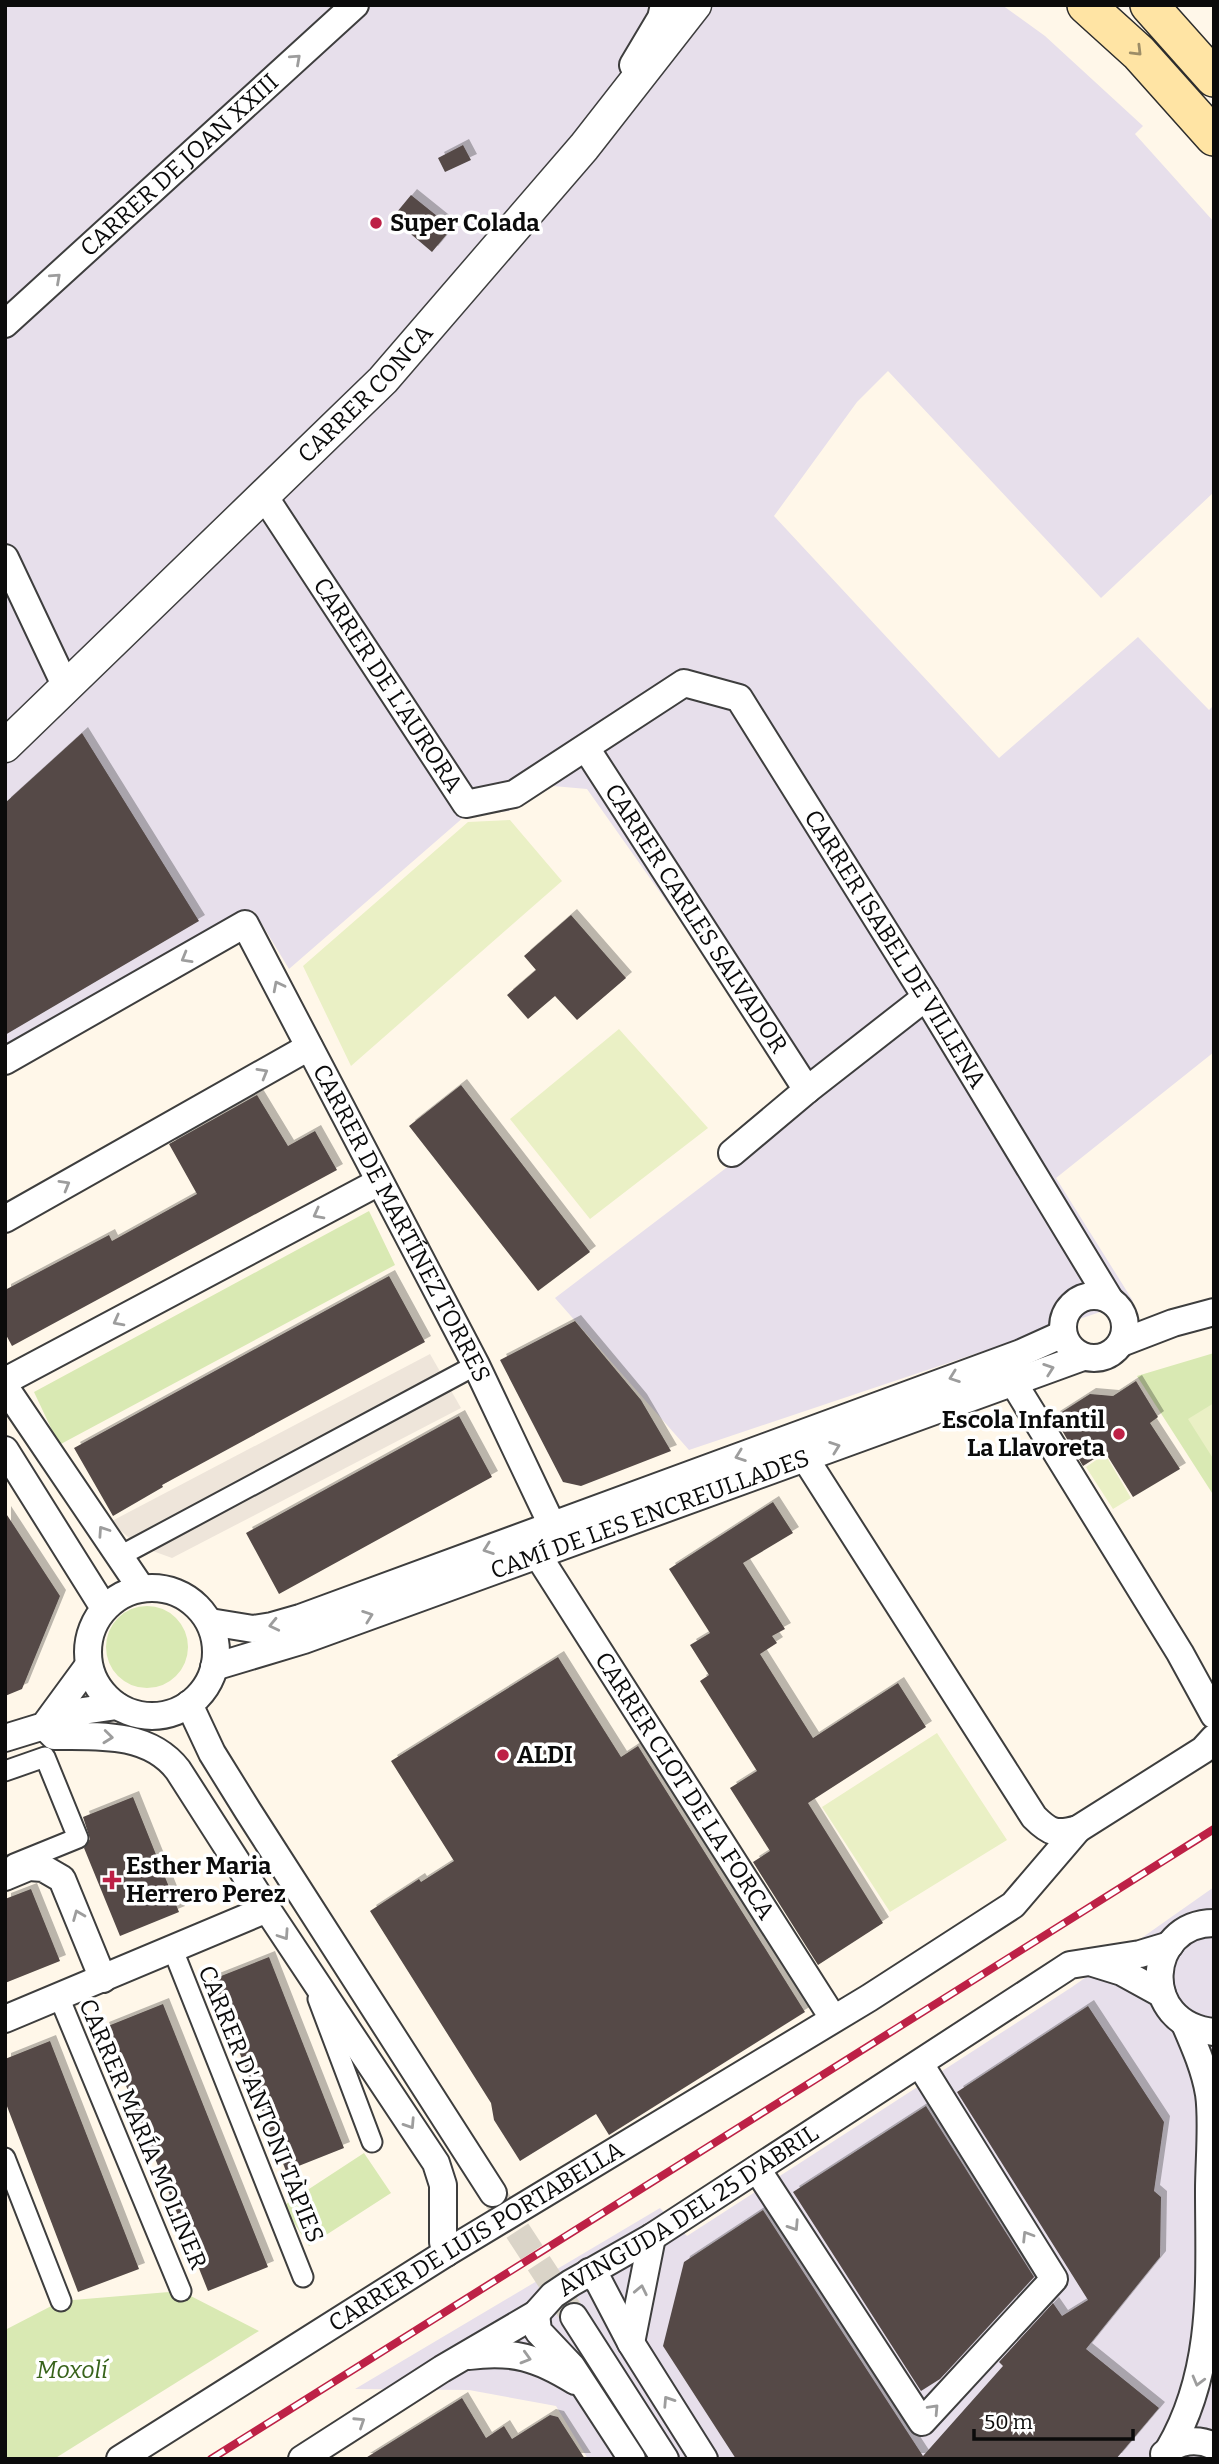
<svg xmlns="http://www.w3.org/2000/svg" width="1219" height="2464" font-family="Bitter,serif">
<defs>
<filter id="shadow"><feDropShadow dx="6" dy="-6" stdDeviation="0" flood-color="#0004"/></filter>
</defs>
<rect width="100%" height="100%" fill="#fff7e9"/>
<path fill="#e7dfeb" d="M5,5H1002L1045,36L1143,126L1135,134L1214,222V492L1101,598L888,371L857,402L774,516L999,758L1138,637L1209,710L1214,705V1052L1056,1178L1133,1301L689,1450L555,1298L730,1165L806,1099L587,789L553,786L509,811L465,816L289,969L254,911L5,1044Z
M1214,1887V2459H588L556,2406L469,2390L355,2389L660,2208L687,2236L1072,1987Z"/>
<path fill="#d9e9b3" d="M369,1211L395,1265L59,1445L34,1392Z
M1214,1353V1496L1137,1376Z
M106 1647a41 41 0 1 1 82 0a41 41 0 1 1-82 0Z
M364,2153L391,2193L309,2246L283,2206Z
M181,2291L259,2331L54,2459H5V2330L61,2301Z"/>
<path fill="#eaf0c5" d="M510,820L562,881L351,1066L303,966L468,822Z
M619,1029L708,1128L590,1219L510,1119Z
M1214,1403V1460L1188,1419Z
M1105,1454L1131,1498L1113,1509L1086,1467Z
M937,1733L1007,1840L890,1912L822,1807Z"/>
<path fill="#eee5da" d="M430,1354L461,1408L172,1558L139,1546L110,1522Z"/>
<path fill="#544a47" filter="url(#shadow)" d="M463,145L471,160L445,172L438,158Z
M411,195L452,228L432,252L392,218Z
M82,733L199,921L5,1035V803Z
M571,915L626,978L577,1020L555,996L528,1019L507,995L536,970L524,956Z
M461,1085L590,1252L538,1291L409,1126Z
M257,1095L288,1146L315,1131L337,1170L12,1346L5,1333V1290L109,1235L112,1241L197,1194L169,1144Z
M389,1276L425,1342L162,1485L163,1487L113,1516L74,1448Z
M575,1321L641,1400L671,1451L581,1486L563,1482L500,1360Z
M1136,1381L1158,1417L1150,1423L1180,1469L1133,1497L1105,1452L1083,1466L1054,1417L1090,1394L1113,1396Z
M459,1416L492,1477L279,1594L246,1533Z
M773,1502L793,1533L743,1563L785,1629L772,1636L777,1643L760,1654L813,1738L898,1683L926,1727L808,1803L883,1923L818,1965L753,1862L770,1851L730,1788L757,1771L700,1681L709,1675L690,1645L710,1633L669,1569Z
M5,1512L60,1596L22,1689L5,1696Z
M558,1657L621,1757L638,1746L805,2012L609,2135L596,2114L520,2161L494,2120L491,2103L370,1911L419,1879L421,1882L454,1861L391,1761Z
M133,1797L179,1912L120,1936L84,1848L90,1839L83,1817Z
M31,1889L60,1961L5,1983V1899Z
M269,1957L344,2148L286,2171L211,1980Z
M163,2004L268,2267L208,2291L103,2028Z
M1088,2006L1164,2122L1154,2191L1161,2197L1160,2257L1086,2349L1159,2408L1116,2459H736L663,2346L684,2262L763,2210L923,2456L1003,2366L999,2362L1053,2303L1062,2316L1088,2300L957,2092Z
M50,2041L139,2269L78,2292L5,2101V2059Z
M926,2106L1034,2277L940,2379L921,2391L793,2192Z
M462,2398L486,2438L504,2426L512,2439L550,2415L558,2417L585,2459H364Z"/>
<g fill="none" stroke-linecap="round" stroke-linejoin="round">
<path stroke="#dad4c8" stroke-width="26" stroke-dasharray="26 13" stroke-linecap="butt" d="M496,2198L574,2317"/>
<defs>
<path id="pedestrian" d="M120,1556L476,1365
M5,1771L45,1757L78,1838L14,1864
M173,1950L303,2277
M59,1997L181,2291
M318,1999L372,2142
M5,2158L61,2301"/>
<g id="minor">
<path d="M633,65L661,18L664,5"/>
<path id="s1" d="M5,324L355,5"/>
<path id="s2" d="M264,496L466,804L514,794L684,683L739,698L926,997L1110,1300"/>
<path d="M5,558L66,687"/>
<path id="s3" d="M586,748L807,1090"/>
<path id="s4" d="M5,1061L245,924L476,1365L552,1525"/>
<path d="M732,1153L807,1090L926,997"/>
<path d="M5,1219L309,1047"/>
<circle cx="1094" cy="1327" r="31"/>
<path d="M1121,1343L1173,1323L1214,1312"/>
<path d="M5,1381L379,1182"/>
<path d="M1013,1382L1180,1653L1214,1715"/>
<path d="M5,1387L141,1588"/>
<path d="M5,1450L104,1608"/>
<path d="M805,1458L1034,1817C1050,1833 1056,1835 1078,1829L1203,1750L1214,1738"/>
<path id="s5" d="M537,1554L833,2018"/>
<circle cx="152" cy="1652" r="64"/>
<path d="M210,1622L253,1629L272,1626L300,1618L1021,1353L1063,1334"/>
<path id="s6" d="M214,1667L304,1640L1083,1357"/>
<path d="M189,1704L212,1753L248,1811L493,2193"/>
<path d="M117,1706L76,1712L44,1726L54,1736C98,1736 149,1732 178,1770L267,1909L436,2163L443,2185V2242L446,2253"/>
<path d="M5,1738L44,1726L88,1666"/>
<path d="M5,1877L29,1867L43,1868L62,1879L103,1979"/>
<path d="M1214,1923C1146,1923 1137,2024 1214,2032"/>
<path d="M1093,1963L1122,1972L1162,1994"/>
<path d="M5,2019L267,1909"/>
<path d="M757,2169L922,2422L1054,2279L920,2064"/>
<path d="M589,2272L599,2282L631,2343L704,2459"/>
<path d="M536,2314L538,2331L572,2367L632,2459"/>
<path d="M574,2317L665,2459"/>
<path d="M631,2343L652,2237"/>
<path d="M469,2356C513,2350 538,2358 575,2381"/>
<path d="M1169,2449C1216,2369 1209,2279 1209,2190C1209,2161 1213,2122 1209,2094C1205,2070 1195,2047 1185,2024"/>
<path d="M1164,2454C1178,2440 1197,2438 1214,2446"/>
<path id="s7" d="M120,2459L446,2253L869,1998L1013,1905L1078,1829"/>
<path id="s8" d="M302,2459L442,2369L536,2314L553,2295L571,2283L652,2237L1070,1965L1140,1954L1170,1945"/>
</g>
<g id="tertiary">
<path id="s9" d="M5,746L383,380L584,147L695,5"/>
</g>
<path id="secondary" d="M1086,5L1139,53L1214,137
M1149,5L1214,78"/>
</defs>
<use href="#pedestrian" stroke="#3e3e3e" stroke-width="23"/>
<use href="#minor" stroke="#3e3e3e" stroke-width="30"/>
<use href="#tertiary" stroke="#3e3e3e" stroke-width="35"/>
<use href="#secondary" stroke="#2d2d2d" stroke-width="40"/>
<use href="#pedestrian" stroke="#fff" stroke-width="19"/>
<use href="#minor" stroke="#fff" stroke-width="26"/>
<use href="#tertiary" stroke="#fff" stroke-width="32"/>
<use href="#secondary" stroke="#ffe4a4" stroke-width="37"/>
<defs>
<path id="rail" d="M211,2459L1214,1829"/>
</defs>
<use href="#rail" stroke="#bd2146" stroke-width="8"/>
<use href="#rail" stroke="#fff" stroke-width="5" stroke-dasharray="16" stroke-linecap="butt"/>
</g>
<defs><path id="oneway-chevron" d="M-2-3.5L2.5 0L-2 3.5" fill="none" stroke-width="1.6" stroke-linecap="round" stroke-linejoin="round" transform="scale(1.75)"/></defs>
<use stroke="#9d8d67" href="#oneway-chevron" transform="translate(1137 51) rotate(45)"/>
<g stroke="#9d9d9d">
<use href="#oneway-chevron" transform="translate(296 59) rotate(-42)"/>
<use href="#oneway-chevron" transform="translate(56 278) rotate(-42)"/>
<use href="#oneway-chevron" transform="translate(186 958) rotate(150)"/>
<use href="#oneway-chevron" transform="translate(278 986) rotate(-117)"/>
<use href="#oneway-chevron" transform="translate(263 1073) rotate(-30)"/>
<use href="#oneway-chevron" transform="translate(65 1185) rotate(-30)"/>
<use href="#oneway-chevron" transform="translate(318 1214) rotate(152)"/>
<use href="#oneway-chevron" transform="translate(118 1321) rotate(152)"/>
<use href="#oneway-chevron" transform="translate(1049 1369) rotate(-19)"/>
<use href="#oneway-chevron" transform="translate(954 1377) rotate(160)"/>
<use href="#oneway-chevron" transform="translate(835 1447) rotate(-20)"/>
<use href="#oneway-chevron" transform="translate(740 1456) rotate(160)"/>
<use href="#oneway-chevron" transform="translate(103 1531) rotate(-124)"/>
<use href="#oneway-chevron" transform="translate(488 1549) rotate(160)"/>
<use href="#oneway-chevron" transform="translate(368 1616) rotate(-20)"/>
<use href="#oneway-chevron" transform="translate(274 1625) rotate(167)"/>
<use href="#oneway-chevron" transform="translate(108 1737) rotate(6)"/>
<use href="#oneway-chevron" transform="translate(78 1915) rotate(-112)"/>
<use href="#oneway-chevron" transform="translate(284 1935) rotate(56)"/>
<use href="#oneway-chevron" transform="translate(410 2124) rotate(57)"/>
<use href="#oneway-chevron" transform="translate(794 2226) rotate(57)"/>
<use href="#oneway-chevron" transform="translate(1027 2236) rotate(-122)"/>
<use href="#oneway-chevron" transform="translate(641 2290) rotate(-78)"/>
<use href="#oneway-chevron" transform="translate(526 2358) rotate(16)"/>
<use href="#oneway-chevron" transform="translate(1198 2381) rotate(105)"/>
<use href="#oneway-chevron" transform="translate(668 2401) rotate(-123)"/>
<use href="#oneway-chevron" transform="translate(934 2409) rotate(-47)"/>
<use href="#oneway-chevron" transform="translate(360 2422) rotate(-33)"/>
</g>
<g fill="#bd2146" stroke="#fff" stroke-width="2.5">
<circle cx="376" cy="223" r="7"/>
<circle cx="1119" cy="1434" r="7"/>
<circle cx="503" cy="1755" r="7"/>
<path d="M108.5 1869.5h7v7h7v7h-7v7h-7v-7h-7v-7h7z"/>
</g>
<g text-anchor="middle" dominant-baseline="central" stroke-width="7" stroke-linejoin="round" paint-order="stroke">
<g font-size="24" fill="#0b0b0b" stroke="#fff">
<text stroke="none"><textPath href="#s1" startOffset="236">CARRER DE JOAN XXIII</textPath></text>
<text stroke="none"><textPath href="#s9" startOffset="504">CARRER CONCA</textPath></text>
<text stroke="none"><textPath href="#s2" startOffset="226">CARRER DE L'AURORA</textPath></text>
<text stroke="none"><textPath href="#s3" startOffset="203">CARRER CARLES SALVADOR</textPath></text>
<text stroke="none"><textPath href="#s2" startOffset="973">CARRER ISABEL DE VILLENA</textPath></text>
<text stroke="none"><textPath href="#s4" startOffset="614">CARRER DE MARTÍNEZ TORRES</textPath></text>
<text stroke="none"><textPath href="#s6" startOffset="462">CAMÍ DE LES ENCREULLADES</textPath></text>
<text stroke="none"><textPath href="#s5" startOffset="275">CARRER CLOT DE LA FORCA</textPath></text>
<text transform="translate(261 2104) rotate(68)">CARRER D'ANTONI TÀPIES</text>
<text transform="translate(143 2134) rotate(67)">CARRER MARÍA MOLINER</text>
<text stroke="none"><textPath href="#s8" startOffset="460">AVINGUDA DEL 25 D'ABRIL</textPath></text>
<text stroke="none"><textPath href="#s7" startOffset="420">CARRER DE LUIS PORTABELLA</textPath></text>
</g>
<g font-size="24" font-weight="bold" fill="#0b0b0b" stroke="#fff" text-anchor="start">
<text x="390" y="223">Super Colada</text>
<text x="1105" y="1420" text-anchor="end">Escola Infantil<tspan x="1105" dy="28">La Llavoreta</tspan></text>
<text x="517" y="1755">ALDI</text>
<text x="126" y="1866">Esther Maria<tspan x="126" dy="28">Herrero Perez</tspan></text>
</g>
<g font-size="24" font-style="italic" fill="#38631b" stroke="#fff">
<text x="72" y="2370">Moxolí</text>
</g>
</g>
<rect width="1219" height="2464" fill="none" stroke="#0b0b0b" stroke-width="14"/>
<path d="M974 2429v10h159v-10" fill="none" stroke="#0b0b0b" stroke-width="3.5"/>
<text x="984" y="2429" font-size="21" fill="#0b0b0b" stroke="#ffffff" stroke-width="5" paint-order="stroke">50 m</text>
</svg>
